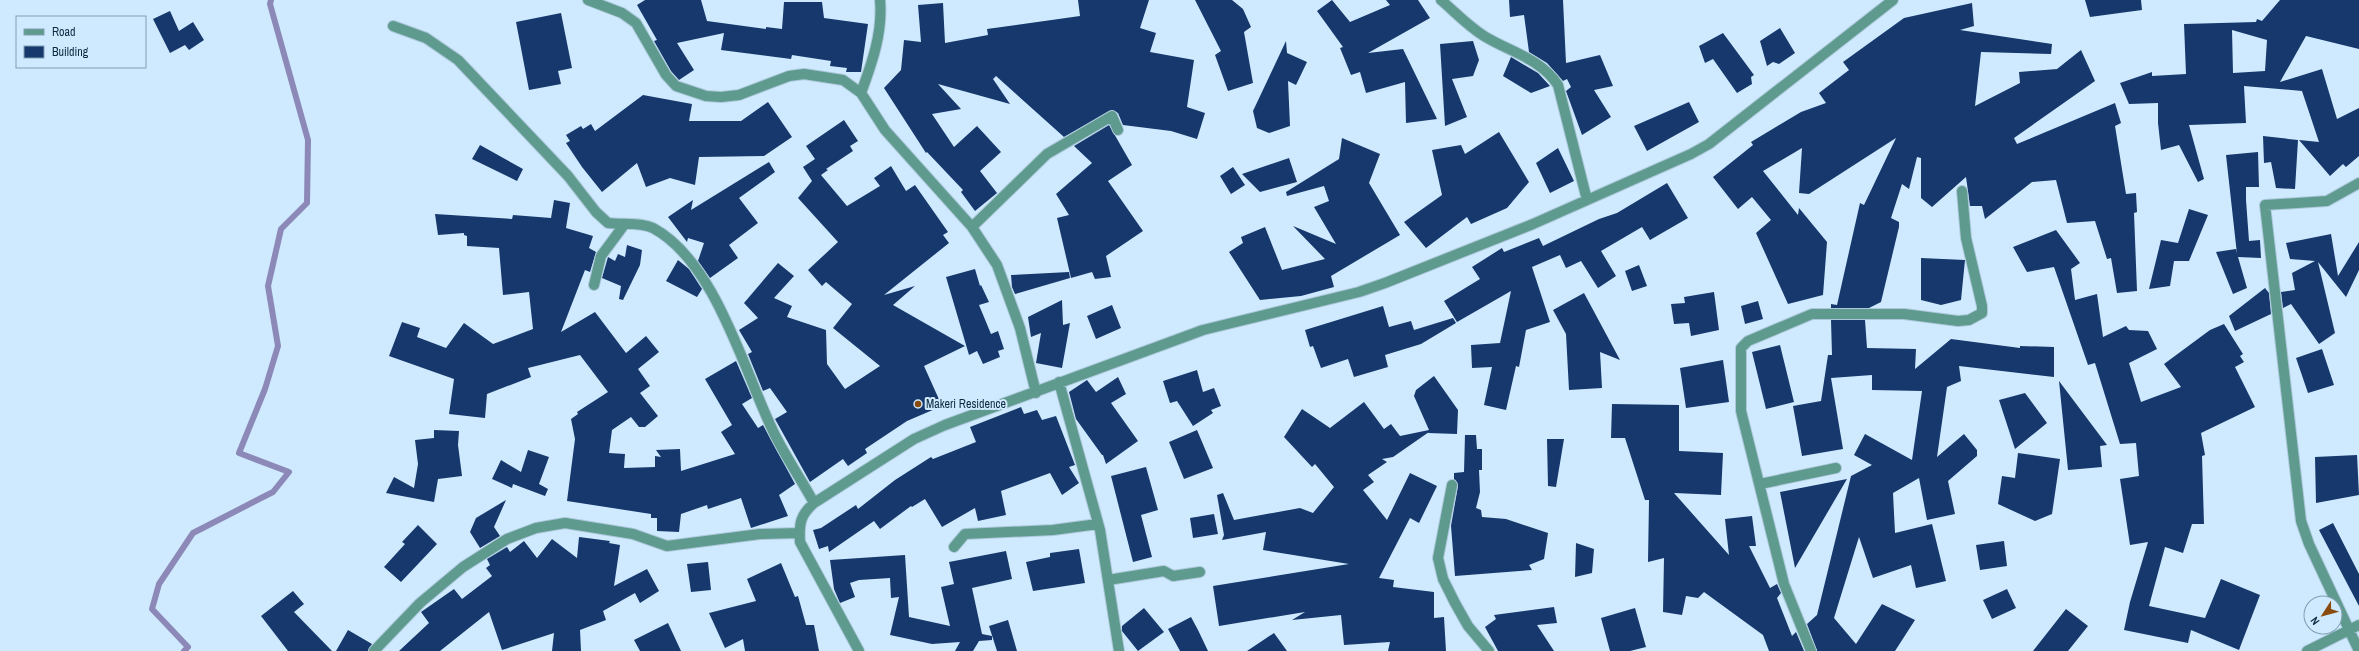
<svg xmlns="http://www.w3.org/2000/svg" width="2359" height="651" font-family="'Archivo Narrow',sans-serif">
<rect width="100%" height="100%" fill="#cfeafe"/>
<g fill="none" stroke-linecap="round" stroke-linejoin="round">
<path stroke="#8c88b8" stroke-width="6" d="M184,651L188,647L152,609L159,584L193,533L273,492L289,472L239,453L265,389L278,346L268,286L281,229L307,203L308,140L270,4L271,0"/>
</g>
<path fill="#16386c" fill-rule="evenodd" d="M645,0H701L707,21L766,29V27L782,29L784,2H822L824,18L868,24L861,72H846L847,68L830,66L831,61L792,55L791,59L721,50L724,33L677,43L694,70L679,80L671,71L654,41L657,40L637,5Z
M1078,0H1149L1140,28L1156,33L1150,52L1194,60L1187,107L1205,113L1197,139L1171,131L1123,125L1118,113L1112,110L1064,137L996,76L993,79L1010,104L938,84L961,109L932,114L954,147L977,126L1001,152L980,171L997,193L975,211L961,192L963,190L927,152L926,153L884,88L901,70L904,40L921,42L918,5L943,3L945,43L988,35L987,29L1080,16Z
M1195,0H1232L1243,9L1251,27L1244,32L1253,83L1228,91L1215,55L1221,51Z
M1332,0L1350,22L1390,5L1386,0H1418L1430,18L1368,53L1403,49L1437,119L1406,123L1405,82L1366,93L1360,72L1351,75L1340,48L1343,47L1317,11Z
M1509,0H1563L1566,63L1600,55L1613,86L1594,90L1611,117L1582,135L1566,91L1571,87L1567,79L1563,81L1547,63L1529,52L1524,15L1510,17Z
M2085,0H2141L2142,10L2090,17Z
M2280,0H2359V49L2306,36L2280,82L2322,69L2337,119L2359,108V156L2346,167L2343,164L2330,176L2299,140L2319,142L2302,91L2244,86L2246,123L2189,125L2204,179L2198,182L2179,145L2161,150L2158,123V103L2129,104L2120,83L2152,72V76L2186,74L2184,24L2256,22L2257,19L2262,21ZM2232,30L2267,40L2265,71L2233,73Z
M1972,3L1974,26L1960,30L2052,44L2051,54L1981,52L1975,106L2020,83L2019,72L2057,69L2081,50L2095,81L2014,138L2017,144L2115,103L2121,123L2115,126L2126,194L2136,193L2137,212L2134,213L2137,291L2117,293L2111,258L2107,259L2095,221L2067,223L2056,180L2032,182L1985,219L1982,206H1970L1966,177L1932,207L1921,198V158L1917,157L1909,189L1902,184L1891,218L1899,222V227L1881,302L1869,308H1831V304L1837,305L1860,203L1864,205L1896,138L1809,194L1799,193L1802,148L1763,171L1798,215L1799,208L1827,242L1823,295L1788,304L1756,233L1771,220L1752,197L1738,209L1713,177L1753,145L1751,142L1801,112L1826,103L1819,93L1849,70L1843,62L1904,18Z
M170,11L179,31L193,22L204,40L189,50L185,45L170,53L153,19Z
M561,13L572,68L558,71L561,84L529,90L516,22Z
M1780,28L1795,53L1779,64L1773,62L1767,66L1760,41Z
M1723,33L1754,75L1751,77L1752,84L1737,93L1713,59L1705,63L1699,46Z
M1286,41L1287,53L1307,62L1296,85L1288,81L1290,126L1269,133L1257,128L1253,111Z
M1473,41L1479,60L1473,76L1452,79L1467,117L1445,126L1440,44Z
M1511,57L1538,73L1550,86L1531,93L1503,76Z
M643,95L692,104L689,121H741L768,102L792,137L764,156L699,157L695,185L670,178L646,187L637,163L602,192L582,167L566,143L570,141L566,135L581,126L583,129L591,124L595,131Z
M1689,102L1699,122L1647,151L1634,126Z
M844,120L858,141L850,146L853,151L826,169L828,170L821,175L847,206L880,186L874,178L891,166L906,191L915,185L948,232L943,235L949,243L884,295L915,286L893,305L965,346L924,366L942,406L907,421L865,449L867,453L848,466L843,459L810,482L775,419L787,412L770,388L763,391L748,354L752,352L739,330L758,318L744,303L778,263L794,276L774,298L792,306L787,317L826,330L827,364L845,389L880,366L833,328L852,304L826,282L822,286L808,270L838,242L798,198L812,181L803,167L815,159L806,146Z
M1109,125L1132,165L1108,181L1143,231L1106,256L1111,277L1095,279L1092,272L1071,278L1057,218L1069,215L1056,194L1092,163L1074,146Z
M1499,132L1529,182L1507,208L1471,224L1467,217L1426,248L1404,222L1442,195L1432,150L1461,145L1465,154Z
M2263,136L2298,140L2295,189L2276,188L2271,162L2264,163Z
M1342,138L1380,154L1369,183L1400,235L1331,276L1334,287L1301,296L1260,300L1229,252L1243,243L1241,237L1265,227L1282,270L1325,259L1293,226L1336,244L1314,207L1329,201L1324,186L1287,196L1286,192L1339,159Z
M480,145L523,169L517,181L472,159Z
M1558,148L1574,181L1550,193L1536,163Z
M2258,152L2259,187H2246V200L2249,241L2260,240L2261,258L2238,257L2247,288L2233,294L2216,252L2236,249L2237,254L2226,155Z
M1289,158L1297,182L1260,192L1242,174Z
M769,162L775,172L739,198L758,223L729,245L738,258L710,278L698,261L704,243L688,238L687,242L668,217L693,200L691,210Z
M1233,167L1245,185L1231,194L1220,176Z
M1667,183L1688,218L1650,240L1642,227L1601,251L1616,276L1598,288L1581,261L1566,268L1560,255L1532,267L1550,322L1526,330L1519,367L1516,366L1506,410L1484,405L1492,367L1472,368L1471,345L1500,343L1511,291L1457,322L1444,301L1480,279L1472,267L1502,248L1504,252L1539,238L1543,246L1599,219L1617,213Z
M554,200L570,203L566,228L593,236L589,248L596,252L590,272L585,270L561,332L595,312L626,353L646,336L659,352L638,369L650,386L640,393L658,416L645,427H639L631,417L612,430L609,453L625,454L624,468L655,467V456L661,457L656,450L680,449L681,471L735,454L721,432L732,425L705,379L736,361L752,398L742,404L758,428L763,425L795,484L779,495L788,516L751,528L741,498L708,509L707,505L681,514L679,532L657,531V518H651V514L567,501L575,439L571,419L578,414L577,412L608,392L580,355L528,368L531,377L487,394L485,418L449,414L454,379L389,356L402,322L420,328L417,337L446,348L464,323L493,344L533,329L529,292L503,295L499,248L467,246V236L464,235V233L438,235L435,214L512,219L513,215L551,218Z
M2189,209L2208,215L2189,261H2174L2170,286L2149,289L2161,240L2178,243Z
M2056,230L2080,263L2071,269L2075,300L2097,294L2103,337L2126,326L2129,330L2148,331L2157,349L2129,363L2141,402L2181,387L2164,364L2210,330L2224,324L2243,354L2240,356L2244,362L2235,367L2255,407L2201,433L2205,455L2202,456L2204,524H2192L2183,553L2165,547L2149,606L2205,618L2221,579L2260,595L2239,650L2191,630L2188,643L2124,630L2130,602L2148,542L2130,545L2120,479L2139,476L2136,443L2120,444L2095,363L2088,365L2054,267L2027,272L2013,247Z
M2331,234L2338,276L2359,242V270L2346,297L2318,262L2335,333L2319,344L2291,304L2283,308L2281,292L2295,290L2292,273L2315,261L2290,259L2286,243Z
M627,245L642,250L640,265L623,300L619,299L621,286L602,278L608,257L615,261L618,254L625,257Z
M1921,258L1965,260L1961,300L1941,305L1921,300Z
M678,260L689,269L702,289L697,297L666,281Z
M1639,265L1647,286L1632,291L1625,271Z
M975,269L980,286L981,285L989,302L979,305L991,334L998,331L1004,349L998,351L1000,357L983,364L977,351L969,355L946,277Z
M1069,272L1070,278L1015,294L1012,287L1011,275Z
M2265,288L2269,293L2271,314L2235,331L2229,316Z
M1714,292L1719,330L1691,336L1689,323L1674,324L1671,304L1685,303L1684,297Z
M1584,293L1620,360L1600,352L1602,388L1569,390L1566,334L1553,310Z
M1062,300L1063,325L1070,323L1062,368L1036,363L1041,333L1031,337L1028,317Z
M1758,301L1763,319L1745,324L1741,306Z
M1112,305L1121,328L1096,339L1087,316Z
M1383,306L1389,327L1411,321L1414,330L1453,318L1456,323L1421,344L1385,355L1388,367L1354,377L1348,359L1321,368L1313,346L1310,347L1305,330Z
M1831,320H1865L1867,348L1916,349L1915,369L1951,339L2020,348V346L2054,347V377L1959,366L1961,381L1947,387L1937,457L1964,434L1977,450V456L1948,481L1955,514L1927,520L1919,478L1893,493L1895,533L1932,524L1946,581L1916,588L1911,565L1873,578L1859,537L1834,618L1856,644L1882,604L1915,620L1895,651H1817L1807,624L1817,615L1851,476L1872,465L1854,455L1865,434L1912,460L1922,391L1872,390V375L1831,378L1843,449L1802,456L1793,406L1821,401L1828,355H1832Z
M1780,345L1794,402L1766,409L1752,352Z
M2322,349L2334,385L2308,393L2296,358Z
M1723,360L1729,402L1686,408L1680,368Z
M1197,370L1203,392L1214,388L1221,406L1211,410L1213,413L1193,426L1177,401L1170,403L1163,381Z
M1434,376L1458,410L1457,434L1428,433L1429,432L1393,457L1382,459L1387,462L1368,475L1374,482L1363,490L1387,520L1410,473L1437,486L1419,523L1410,518L1379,578L1394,580L1393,587L1434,592V618L1444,617L1446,651H1388L1390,642L1344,645L1341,615L1292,620L1305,612L1219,626L1213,586L1349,564L1263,550L1266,532L1222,540L1224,535L1217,495L1223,493L1234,520L1300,508L1313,513L1334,487L1315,464L1312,467L1284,437L1302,409L1330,428L1364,402L1384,429L1391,424L1400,436L1429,430L1414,396L1416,390Z
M1118,377L1126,394L1111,403L1138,441L1106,464L1103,455H1102L1076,419L1069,392L1087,380L1096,392Z
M2059,381L2107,445L2100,446L2102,467L2068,470Z
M2025,393L2047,423L2015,449L1999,400Z
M1612,404L1679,405V451L1723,453L1721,495L1674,493L1729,555L1725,519L1752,516L1756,546H1749L1770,588L1777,584L1781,593L1777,598L1792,636L1796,632L1804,651H1769L1763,635L1704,592L1698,598L1686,596L1682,615L1663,612L1664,558L1648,562L1649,500H1645L1625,438H1611Z
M1021,407L1024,414L1037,410L1042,420L1056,416L1075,465L1069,467L1079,483L1062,495L1050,473L1001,491L1006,515L978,521L975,508L942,527L925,499L912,507L911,506L880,529L874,521L829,552L828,546L819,549L813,530L821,528L856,505L858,509L895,480L931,457L933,459L976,442L970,427Z
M434,430L459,431L458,445L462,476L438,479L434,502L386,493L394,477L414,488L418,464L415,440L434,438Z
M1197,430L1213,468L1184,479L1169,442Z
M1465,435H1476L1477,449H1482V470H1479L1480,492L1476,508L1481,510L1482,517L1506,519L1548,533L1544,559L1529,565L1532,570L1455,576L1451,526L1458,486L1454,479V473L1464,472Z
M1547,439H1564L1556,487L1548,486Z
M528,450L549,457L539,484L548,489L545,496L513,484L512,488L492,479L501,460L521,472Z
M2018,453L2060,459L2052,514L2035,521L1998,504L2002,476L2015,478Z
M2357,455L2359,495L2316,503L2315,457Z
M1146,467L1158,510L1141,515L1152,557L1133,562L1111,476Z
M1847,479L1795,568L1780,492Z
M506,500L494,527L500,536L480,548L470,532L476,518Z
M1214,514L1218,534L1193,538L1190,518Z
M2333,523L2359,574V606L2319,530Z
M418,525L437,544L401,582L384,567L405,544L402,542Z
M579,537L610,541L609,543L620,545L614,586L647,569L659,591L640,603L635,593L603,611L606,620L580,630L581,651H552L554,633L502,650L489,612L440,651H399L429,623L421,612L454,589L462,599L492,576L486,568L490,565L487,559L507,547L510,552L524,541L537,558L552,539L577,558Z
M2004,541L2007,566L1980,570L1976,545Z
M1576,543L1594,549L1592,573L1575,577Z
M1079,549L1085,583L1033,591L1026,562L1050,557V553Z
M1006,551L1012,579L972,588L982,634L992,636V640L979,641L973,651H955L960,642L932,644L890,635L899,597L891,598L890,578L859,580L850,583L855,597L840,603L834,589L830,560L905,555L909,617L950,626L941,587L954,584L949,562Z
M708,562L711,590L691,592L687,564Z
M781,563L795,597L798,596L806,625H814L819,651H745L743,639L725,648L709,613L756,601L747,579Z
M2007,589L2016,608L1992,619L1983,600Z
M293,591L304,604L294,612L332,651H288L261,616Z
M1554,607L1557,623L1537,625L1554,651H1498L1485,627L1496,619L1494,615Z
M1144,608L1164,632L1138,651L1122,631V626Z
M1635,608L1646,647L1630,651H1610L1601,618Z
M2066,609L2088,626L2068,651H2033Z
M1191,617L1198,630L1208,651H1180L1168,629Z
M1008,620L1017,651H997L989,626Z
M668,623L681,651H640L634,640Z
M348,630L372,644L368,651H336Z
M1274,633L1287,651H1247Z"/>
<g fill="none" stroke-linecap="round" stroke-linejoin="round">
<defs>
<path id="minor" d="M588,0L622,13L636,23L666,75L676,86L706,96L721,97L739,95L789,76L804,74L843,80L861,93
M880,0C883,32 872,63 861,93L885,130L972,227L997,265L1020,328L1036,393
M1441,0C1455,12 1468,26 1484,36C1510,52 1540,58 1558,85L1587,200
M393,26L426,38L458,60L568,176L596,212L608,223C622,225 640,222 653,228C715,261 744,371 773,431C785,456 801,479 814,503
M972,227L1047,154L1112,116L1118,130
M594,285L601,256L624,225
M1059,382L1100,530L1119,651
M1760,484L1836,468
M1452,485L1438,558L1443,579L1455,603L1468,626L1489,651
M954,547L965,534L1053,530L1098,524
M1108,580L1164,571L1173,576L1200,572
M374,651L420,603L463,567L507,539L536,528L565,523L633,534L667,546L760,534L799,533
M859,651L800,542C799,524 800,515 814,503L914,439L945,425L1203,330L1359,292L1385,283L1533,224L1691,154L1709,144L1893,0
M1811,651L1784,584L1741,411V348L1748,341L1812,314H1904L1958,321L1969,320L1982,313V306L1966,238L1962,191
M2307,651L2359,625
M2359,651L2309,544L2301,521L2265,205L2327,201L2359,183"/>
</defs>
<use href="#minor" stroke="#acc8db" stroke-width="12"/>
<use href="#minor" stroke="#5e9a8d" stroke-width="10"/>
</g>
<circle fill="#8a4c0e" stroke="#cfeafe" stroke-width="1.5" cx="918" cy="404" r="4"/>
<g text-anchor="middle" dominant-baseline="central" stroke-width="4" stroke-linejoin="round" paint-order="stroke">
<g font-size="12" fill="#0d2b3e" stroke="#cfeafe" text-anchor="start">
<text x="926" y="404">Makeri Residence</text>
</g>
</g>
<rect x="16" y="16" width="130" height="52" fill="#cfeafe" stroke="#819eb1"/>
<rect x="24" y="29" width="20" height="6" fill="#5e9a8d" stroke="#819eb1"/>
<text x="52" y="36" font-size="12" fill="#0d2b3e">Road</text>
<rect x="24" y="46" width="20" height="12" fill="#16386c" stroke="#819eb1"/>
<text x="52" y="56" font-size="12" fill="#0d2b3e">Building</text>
<g transform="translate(2323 615) rotate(234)"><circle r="19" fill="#cfeafe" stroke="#819eb1"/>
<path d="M0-3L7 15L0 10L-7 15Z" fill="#8a4c0e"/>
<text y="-6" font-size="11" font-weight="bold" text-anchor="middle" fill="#0d2b3e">N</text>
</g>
</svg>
